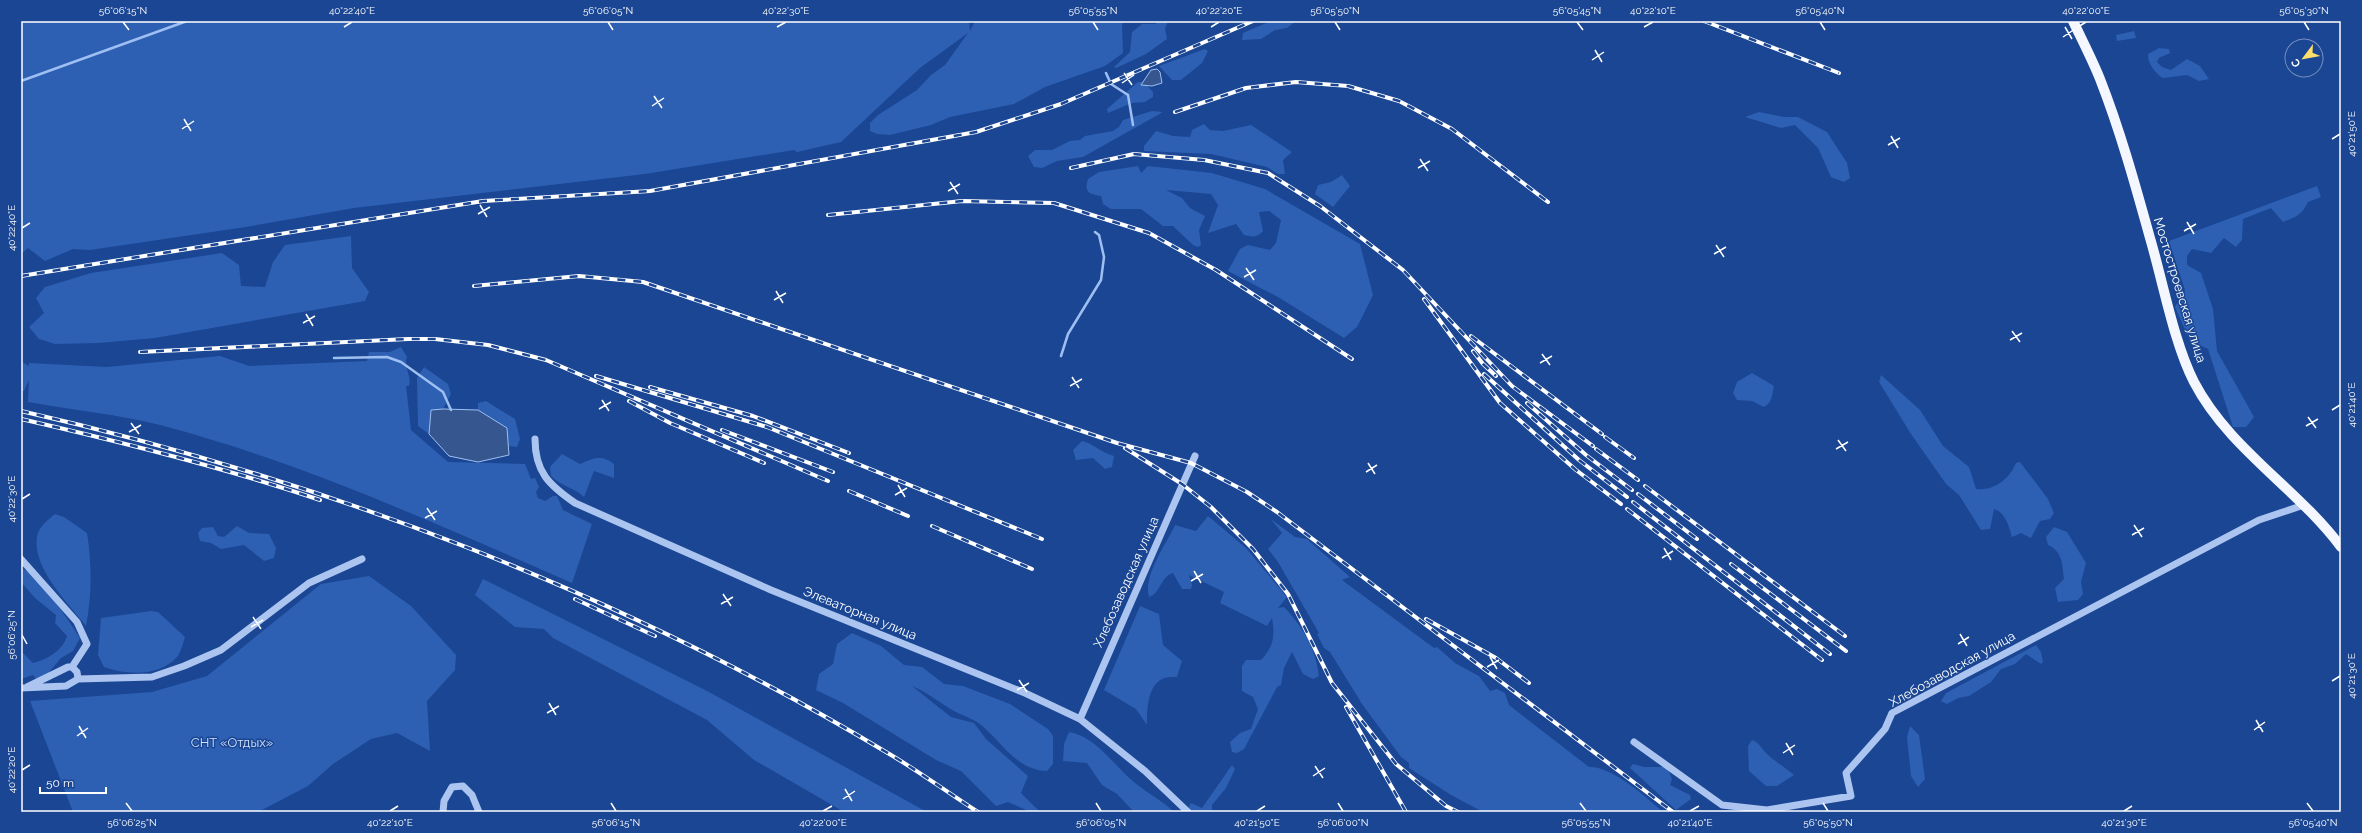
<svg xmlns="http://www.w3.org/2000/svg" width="2362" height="833" font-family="Raleway,sans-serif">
<rect width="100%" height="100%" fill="#1a4694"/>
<path fill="#2d5fb3" d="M21,21H969L970,31L975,21H1124L1122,24L1123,53L1105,66L1045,87L1014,104L950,117L931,125L890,135L877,134L870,131V123L878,115L917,90L931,75L945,65L968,33L920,68L841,142L797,152L794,150L645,174L354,208L246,227L90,250L73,249L45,261L28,248L21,254Z
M1159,21H1168L1165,29L1167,39L1146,54L1116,68L1114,67L1130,52L1132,32L1142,24H1155Z
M1271,21H1296L1287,28L1275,30L1261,39L1242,40L1243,33Z
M2134,31L2136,38L2117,41L2116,35Z
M2159,48L2169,49L2170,53L2159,58L2157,62L2162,67L2171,70L2187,59L2200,66L2209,79L2199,81L2187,75L2163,78C2156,74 2147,63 2148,54Z
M1205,49L1208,51L1202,63L1181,80H1172L1159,66Z
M1138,82H1144L1153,92V97L1145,102L1132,103L1108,113L1107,109Z
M1152,111L1163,112L1083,157L1057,161L1042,168L1034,167L1028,156L1035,150H1052L1070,141L1080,140L1085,136L1113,131L1119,127L1123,120Z
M1759,112L1784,117H1798L1827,132L1847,163L1850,178L1844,182L1831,177L1818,148L1795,125L1781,128L1745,117Z
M1204,124L1210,130L1223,131L1251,125L1292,152L1283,160L1285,174H1278L1267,167L1211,154L1144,151V146L1156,131L1173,136L1190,137L1192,130Z
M1138,166L1141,173L1148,166L1212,173L1265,189L1360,244L1373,295L1357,327L1344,338L1278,297L1228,271L1240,249L1248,245L1270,250L1276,243L1281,220L1269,211L1259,212L1263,231C1257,238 1252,237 1244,235L1236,224L1208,233L1218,205L1211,194L1166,190L1182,198L1190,208L1205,216L1199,230L1201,245L1198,247L1193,245L1173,226H1163L1141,209H1111L1103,204L1101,196C1088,194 1084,192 1088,179L1099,172Z
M1342,175L1350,186L1333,207L1315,194L1318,185L1331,182Z
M2317,186L2321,197L2308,202C2302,215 2296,217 2283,222L2271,208L2243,219L2242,240L2236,247L2224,238L2211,253L2192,249L2187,256V265L2201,273L2213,309L2217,351L2254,417L2246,427H2233L2208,349L2190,341L2175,307L2185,290L2169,241Z
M351,236L352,268L369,292L365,301L155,338L99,343L55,344L39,339L29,327L44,313L36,298L45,287L91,273L222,253L239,265L241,286L265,287L273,262L285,245Z
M401,347L407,357C403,366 412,376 409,386H406L411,430L448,462L525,464L531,479L535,478L539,487L536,492L538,498L545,501L553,496H557L563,510L592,524L572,583C439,525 301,462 160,425C117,414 72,410 28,402L29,380L24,391H21L22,362L29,366V363L107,367L220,356L249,366L367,361L369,352H390Z
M424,367L448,384L451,394L443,409L431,411L429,434L418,426L417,378Z
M1752,373L1774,386C1772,395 1772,403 1764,407L1752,401L1737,400L1733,393L1737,382Z
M1881,375L1920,410L1943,446L1969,467L1976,489C1995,491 2009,479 2016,463L2020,462L2048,499L2054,513L2050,519L2040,521L2031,538L2021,533L2012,537C2009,526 2005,512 1994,509L1990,529L1981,530L1959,495L1946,484L1911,434L1879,382Z
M486,401L515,419L520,439L517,447L508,446L507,428L478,410V403Z
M1082,441C1094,444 1100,452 1114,456L1112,467L1105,469L1093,458L1076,460L1073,450Z
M562,454L580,464C593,458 602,454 614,464V478L594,471L584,497C575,488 561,486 551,476L550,467Z
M55,514L64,517L87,533C92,564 92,595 86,626C68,603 32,568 37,537C38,527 48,520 55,514Z
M1208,516L1246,548L1287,597L1278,608L1284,607C1304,629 1315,646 1319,676L1313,679L1303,674L1292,652L1284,668L1281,685L1277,687L1244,749L1237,753L1232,752L1230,742L1240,733L1251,729L1258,709L1253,697L1242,691V666L1246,660H1261C1274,646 1275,636 1272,618L1267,626L1220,603L1224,592L1189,575L1192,585L1191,589H1182L1173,573C1161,576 1160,594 1149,597C1143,575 1166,545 1175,525L1196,531Z
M1271,519L1295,537L1307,539L1350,577L1342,580L1434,648L1437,647L1455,663L1479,676L1490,691L1497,689L1505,693L1509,705L1589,767C1612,766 1646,797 1663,812H1483L1451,795L1409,768V763L1401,757L1362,704L1330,652L1324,648L1317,634L1319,633L1278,562L1268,549L1282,533Z
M237,526L249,533L269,534L276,548L274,558L264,561L244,545L221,549L211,543L200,541L198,533L202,528L213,527L218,536L224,537Z
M2054,527L2067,532L2086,563L2081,582L2083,594L2078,600L2058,602L2055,588L2064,579C2062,564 2063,552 2048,545L2046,537Z
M21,568C38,573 69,621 80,638L73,651L61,658L45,677L36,679L33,675L21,679V651L33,663C47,660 63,650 67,636L55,623L56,615L35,598L21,582Z
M369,576L411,606L456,655L455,670L427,701L430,751L397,733L371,739L333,764L308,786L258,812H73L30,701L152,692L207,676L321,584Z
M483,579L709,692L927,812H844L754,760L707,720L553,638L544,629L515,627L475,595Z
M1140,606L1159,614L1163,645L1182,661L1177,677C1173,677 1166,677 1162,679C1147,687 1147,711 1147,725L1136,709L1104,690Z
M151,611L158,612L185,637C183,643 181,652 177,657C159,677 126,675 104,667L98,655L101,618Z
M852,633L881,646L904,665L922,667L944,684L963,686L1010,704L1048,729L1053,736V764L1047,771C1016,770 1003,743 981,725C972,718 963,716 954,711C940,703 927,692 912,686L951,717L974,723L986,739L1028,776L1021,793L1040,812H1026V810L1008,802L996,806L961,771L936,760L843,703L816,690L819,674L833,664L837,644Z
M2036,645L2041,652L2043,662L2041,664L2026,654L2015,664L2001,669L1991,682L1969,696L1958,698L1947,704L1941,701L1946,693Z
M1910,726L1919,735L1925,779L1918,787L1911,776L1907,737Z
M1069,732C1097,737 1113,765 1134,782C1147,793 1162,800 1174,812H1134L1117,794L1102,785L1087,763L1063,761L1064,744Z
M1752,740C1759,742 1761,748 1766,753C1774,761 1785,767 1794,775L1777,786H1766L1749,771L1748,746Z
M1633,764L1644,767H1667L1672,779L1670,785L1690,795L1691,799L1676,810L1630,768Z
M1232,765L1235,769L1226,788L1212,805V812H1190L1187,810L1191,803L1202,808Z"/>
<path fill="#36568f" stroke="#9ebff2" d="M1157,69L1160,72L1162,83L1152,86L1141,85L1151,70Z
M443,409L478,410L507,428L509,455L478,462L449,456L429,434L431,410Z"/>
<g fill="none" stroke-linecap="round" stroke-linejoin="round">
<path stroke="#9ebff2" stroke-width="2.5" d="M1106,73L1111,84L1128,95L1133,125
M21,81L187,21
M1061,356L1068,334L1101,280L1104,257L1099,235L1095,232
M334,358L387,357L401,362L443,392L451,410"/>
<path stroke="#abc5f0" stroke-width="7" d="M535,439C535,472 549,485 575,503L771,590L1025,693L1080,719L1145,771L1188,812
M21,559L77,622L87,644L72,667
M78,679L152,677L184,666L221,650L309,583L362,559
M21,688L66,686L78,679L77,672L72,667H68L27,687
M1080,719L1195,456
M1634,742L1722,805L1767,810L1851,796L1846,773L1885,729L1892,713L2259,520L2304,505
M443,812L444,801L452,787L463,786L472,795L479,812"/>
<path stroke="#f4f7ff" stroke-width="10" d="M2073,21C2082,40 2092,59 2100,79C2120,130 2135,184 2150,238C2163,282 2174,343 2194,382C2229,449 2297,488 2341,547"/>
<defs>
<path id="rail" d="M1704,21L1839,73
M1175,112L1246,88L1296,82L1348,86L1399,101L1452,129L1548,202
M1071,168L1134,154L1204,160L1268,173L1320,206L1403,270L1512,386L1593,446
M828,215L962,201L1054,203L1149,233L1216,270L1352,359
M21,276L483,201L650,191L976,132L1061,104L1253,21
M474,286L579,276L643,282L1117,443L1191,463L1247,492L1277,512L1673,812
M1424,299L1500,403L1576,470L1621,504
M1471,336L1602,434
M1473,351L1483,364L1496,376
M140,352L408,339H435L488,345L546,360L828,481
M1484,374L1579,460L1627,497
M596,376L767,427L1042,539
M650,387L753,416L849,453
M629,401L670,423L764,463
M1527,403L1586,455L1632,490
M21,411C324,480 619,592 886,752C917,770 947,792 978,812
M21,419C122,442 222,467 320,500
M722,430L833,472
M1605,437L1634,458
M1125,448L1182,484L1211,507L1253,549L1288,594L1332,683L1396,764L1446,806L1458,812
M1596,449L1638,480
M1645,486L1845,636
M849,491L908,516
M1638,494L1697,539
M1633,502L1830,654
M1627,509L1822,660
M932,526L1032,569
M1731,564L1846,651
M575,599L655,636
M1426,619L1496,658L1529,683
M1346,707L1406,812"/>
</defs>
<use href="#rail" stroke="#fff" stroke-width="4"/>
<use href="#rail" stroke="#1a4694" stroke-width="2.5" stroke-dasharray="8" stroke-linecap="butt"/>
</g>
<path fill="none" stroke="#fff" stroke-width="1.5" d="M123,22L129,30M608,22L613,30M1093,22L1098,30M1335,22L1340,30M1577,22L1583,30M1820,22L1825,30M2304,22L2309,30M344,27L352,22M777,27L786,22M1211,27L1219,22M1644,27L1653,22M2065,27L2072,39M2078,27L2086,22M2063,37L2075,29M1595,50L1602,62M1592,60L1604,52M1124,73L1132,85M1122,83L1134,75M654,96L662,108M652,106L664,98M184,119L191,131M182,129L194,121M1891,136L1898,148M2332,139L2340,134M1888,145L1900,138M1420,159L1428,171M1418,168L1430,161M950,182L958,194M948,191L960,184M480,205L487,217M478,214L490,207M2187,222L2194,234M22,228L30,223M2184,231L2196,224M1716,245L1724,257M1714,254L1726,247M1246,268L1254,280M1244,277L1256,270M776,291L783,303M774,300L786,293M306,314L313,326M303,323L315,316M2012,331L2020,342M2010,340L2022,333M1542,354L1550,365M1540,363L1552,356M1072,377L1079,388M1070,386L1082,379M602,400L609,411M599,409L611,402M2332,410L2340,405M2308,417L2316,428M131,423L139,434M2306,426L2318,419M129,432L141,425M1838,440L1846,451M1836,449L1848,442M1368,463L1375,474M1366,472L1377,465M898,485L905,497M895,495L907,488M22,499L30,494M427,508L435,520M425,518L437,511M2134,525L2142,537M2132,535L2144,528M1664,548L1671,560M1662,558L1673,551M1194,571L1201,583M1191,581L1203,574M723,594L731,606M721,604L733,597M253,617L261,629M251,627L263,620M1960,634L1967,646M22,635L27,644M1958,644L1969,637M1490,657L1497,669M1487,667L1499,660M1019,680L1027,692M2332,681L2340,676M1017,690L1029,683M549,703L556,715M547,713L559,706M2256,720L2263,732M79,726L86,738M2254,730L2265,722M77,736L88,728M1786,743L1793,755M1783,753L1795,745M1315,766L1323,778M22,770L30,765M1313,776L1325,768M845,789L852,801M843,799L855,791M126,803L132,811M611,803L616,811M1096,803L1101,811M1338,803L1343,811M1580,803L1586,811M1823,803L1828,811M2307,803L2313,811M390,811L398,806M823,811L832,806M1257,811L1265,806M1690,811L1699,806M2124,811L2132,806"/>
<g text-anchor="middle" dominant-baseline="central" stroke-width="3" stroke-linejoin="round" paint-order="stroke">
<g font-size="13" fill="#fff" stroke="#1a4694">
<text transform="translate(2180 290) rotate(73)">Мостостроевская улица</text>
<text transform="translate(1126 582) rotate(-66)">Хлебозаводская улица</text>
<text transform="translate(860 613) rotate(22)">Элеваторная улица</text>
<text transform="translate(1952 669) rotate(-29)">Хлебозаводская улица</text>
</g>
<g font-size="13" fill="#d2e2fb" stroke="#1a4694">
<text x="232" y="742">СНТ «Отдых»</text>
</g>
</g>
<rect width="2362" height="833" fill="none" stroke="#1a4694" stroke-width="44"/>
<g transform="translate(2304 58) rotate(238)"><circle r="19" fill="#1a4694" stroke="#7690bf"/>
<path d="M0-3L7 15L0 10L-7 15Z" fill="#ffdf6a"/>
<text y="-6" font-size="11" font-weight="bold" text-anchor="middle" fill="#ffffff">С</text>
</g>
<path d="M40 787v6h66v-6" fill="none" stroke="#ffffff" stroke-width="2"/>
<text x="46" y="787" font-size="12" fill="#ffffff" stroke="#1a4694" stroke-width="3" paint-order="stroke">50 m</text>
<rect x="22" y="22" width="2318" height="789" fill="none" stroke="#fff" stroke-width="1.5"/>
<g font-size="10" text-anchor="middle" fill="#fff">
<text x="123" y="14">56°06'15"N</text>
<text x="352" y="14">40°22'40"E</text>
<text x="608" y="14">56°06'05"N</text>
<text x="786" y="14">40°22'30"E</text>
<text x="1093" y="14">56°05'55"N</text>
<text x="1219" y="14">40°22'20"E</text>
<text x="1335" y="14">56°05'50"N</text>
<text x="1577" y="14">56°05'45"N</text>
<text x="1653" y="14">40°22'10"E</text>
<text x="1820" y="14">56°05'40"N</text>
<text x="2086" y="14">40°22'00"E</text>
<text x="2304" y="14">56°05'30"N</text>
<text transform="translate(2351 134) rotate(-90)" y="4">40°21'50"E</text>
<text transform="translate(11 228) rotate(-90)" y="4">40°22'40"E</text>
<text transform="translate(2351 405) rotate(-90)" y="4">40°21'40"E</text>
<text transform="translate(11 499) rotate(-90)" y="4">40°22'30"E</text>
<text transform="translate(11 635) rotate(-90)" y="4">56°06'25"N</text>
<text transform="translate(2351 676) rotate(-90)" y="4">40°21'30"E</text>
<text transform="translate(11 770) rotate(-90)" y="4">40°22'20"E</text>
<text x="132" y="826">56°06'25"N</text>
<text x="390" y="826">40°22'10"E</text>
<text x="616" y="826">56°06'15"N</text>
<text x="823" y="826">40°22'00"E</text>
<text x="1101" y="826">56°06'05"N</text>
<text x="1257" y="826">40°21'50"E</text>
<text x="1343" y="826">56°06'00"N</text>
<text x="1586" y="826">56°05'55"N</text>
<text x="1690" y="826">40°21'40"E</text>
<text x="1828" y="826">56°05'50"N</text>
<text x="2124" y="826">40°21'30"E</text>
<text x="2313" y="826">56°05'40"N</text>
</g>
</svg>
